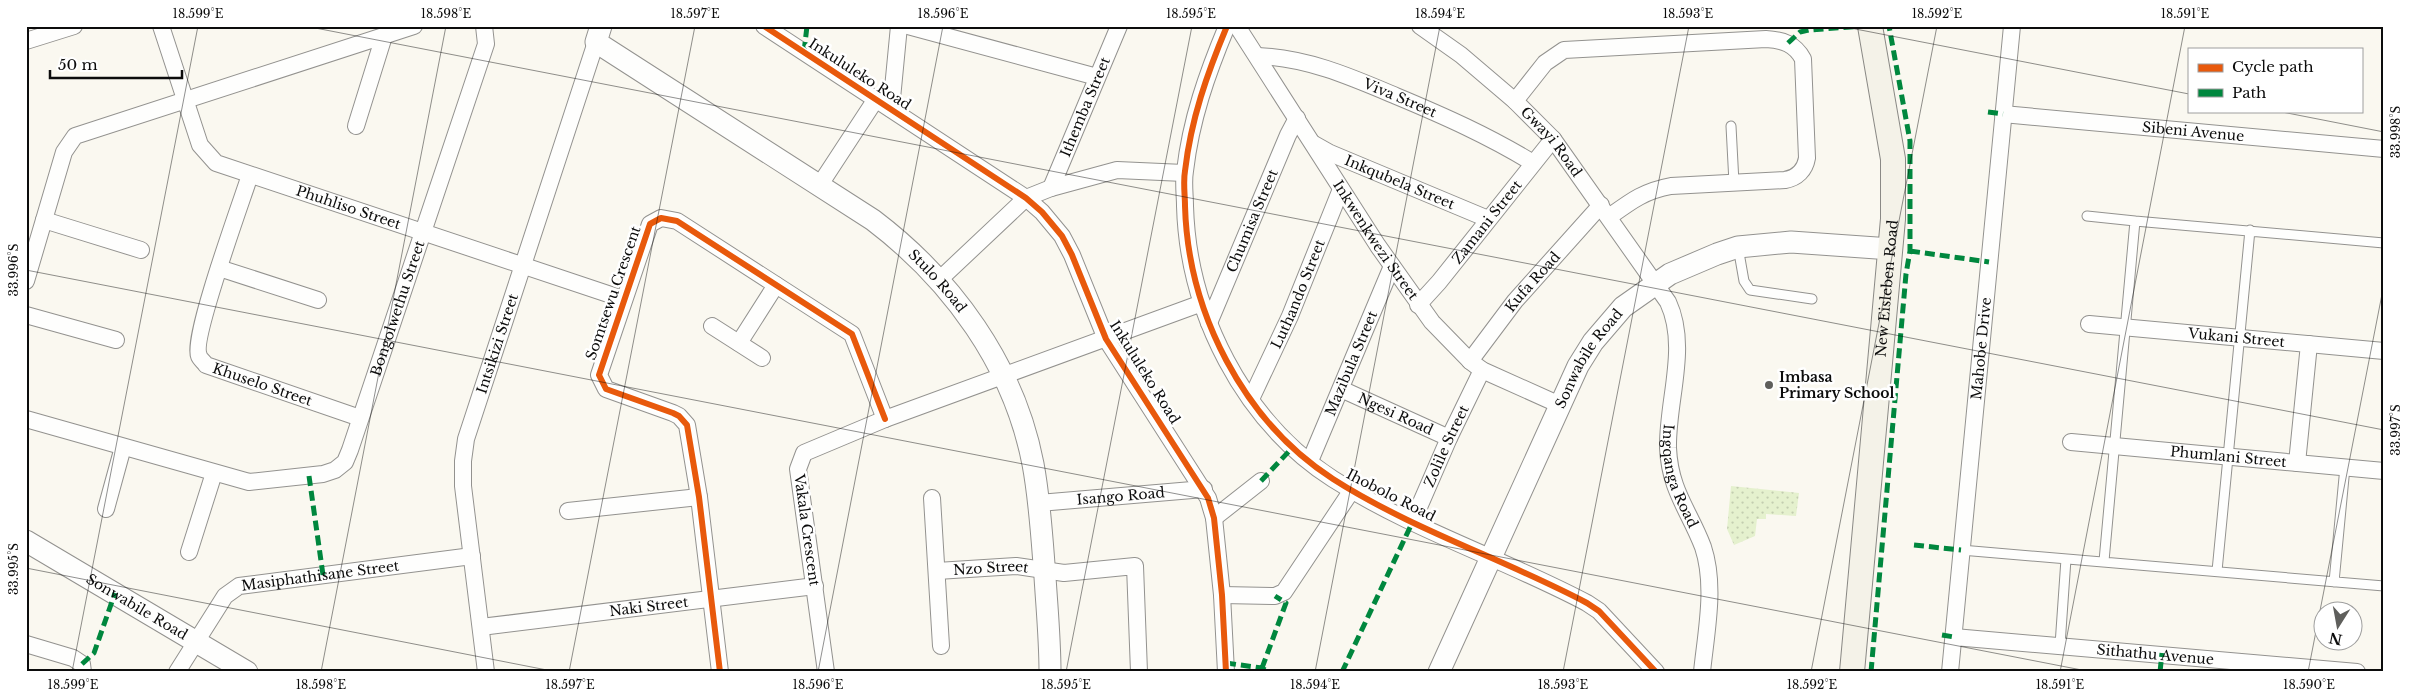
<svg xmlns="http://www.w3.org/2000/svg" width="2410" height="698" font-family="'Libre Baskerville',serif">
<defs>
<pattern id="green-dots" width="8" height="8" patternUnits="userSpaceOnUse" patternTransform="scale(1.25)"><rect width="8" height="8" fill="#e5f1ce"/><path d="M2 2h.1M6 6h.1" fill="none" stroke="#c3cdb0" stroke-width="1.8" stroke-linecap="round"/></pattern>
</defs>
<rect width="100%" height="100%" fill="#faf8f0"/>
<path fill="url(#green-dots)" d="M1731,486L1799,493L1796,516L1766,514V519H1757L1755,536L1734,545L1727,529Z"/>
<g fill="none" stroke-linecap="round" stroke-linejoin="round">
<defs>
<path id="service" d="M1731,126L1734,183
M2087,216L2135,221L2104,561
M2135,221L2384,243
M1738,247L1744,281L1750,290L1812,299
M1961,550L2384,586
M2217,571L2250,230
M2334,582L2345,467
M2060,645L2066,559"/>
<g id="minor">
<path id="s1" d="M161,26L200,145L216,163L623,299"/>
<path d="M764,26L1026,198L1042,212L1062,236L1072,255L1106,339L1208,498L1214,518L1222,595L1226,672"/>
<path d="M908,26L1097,77"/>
<path d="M1227,26C1207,74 1191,119 1185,171C1183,182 1185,195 1185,206C1188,312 1243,421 1333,479C1413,530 1504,559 1587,603L1599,611L1656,672"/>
<path id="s2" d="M1237,26L1378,246L1432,322L1470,361L1482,370L1560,405"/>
<path id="s3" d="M1420,26L1461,55L1515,101L1553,139L1668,302C1689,347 1667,400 1668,448C1670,491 1689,510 1703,547C1716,586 1706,632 1702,672"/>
<path d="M26,41L74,26"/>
<path id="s4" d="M1258,56C1308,58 1351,77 1396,96C1444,116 1489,136 1533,163"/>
<path d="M1515,101L1545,63L1564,50L1766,39C1783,40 1795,44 1803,59L1807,158C1805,170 1797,178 1785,180L1671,186C1644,191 1631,201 1609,217"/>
<path d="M891,109L899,26"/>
<path id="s5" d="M2003,114L2384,149"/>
<path d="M356,126L384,36"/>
<path id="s6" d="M1314,144L1330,153L1488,219"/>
<path id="s7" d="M250,175C242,200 191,339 199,356C200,359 204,362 206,365L360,418"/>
<path d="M819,186L876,99"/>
<path id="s8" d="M1051,188L1119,26"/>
<path d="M44,220L141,250"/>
<path d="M219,268L318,300"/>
<path d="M939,280L1026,198L1051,188L1117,170L1184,173"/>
<path d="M26,281L64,152L75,136L414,26"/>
<path id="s9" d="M1418,305L1439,282L1553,139"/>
<path d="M26,315L116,340"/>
<path id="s10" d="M1209,323L1288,135L1297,118"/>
<path id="s11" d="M2089,324L2384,351"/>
<path d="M712,326L762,358"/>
<path d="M739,343L776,285"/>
<path id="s12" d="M1470,361L1515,301L1601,205"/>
<path id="s13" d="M1341,389L1449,438"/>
<path id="s14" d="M1251,399L1290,316L1341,189"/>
<path id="s15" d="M26,419L249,482L323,474L335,470L345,462L350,450L486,44L484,26"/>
<path id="s16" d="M2071,442L2384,471"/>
<path id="s17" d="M1310,461L1392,266"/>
<path d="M2297,463L2309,344"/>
<path d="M932,498L941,646"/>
<path id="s18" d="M1039,503L1204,489"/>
<path d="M106,509L123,447"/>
<path d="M568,511L699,497"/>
<path d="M1214,518L1261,481"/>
<path id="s19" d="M1413,521L1449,438L1482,370"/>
<path d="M189,552L214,473"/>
<path id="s20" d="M937,571L1016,566L1064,573L1135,566L1139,672"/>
<path d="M1222,595L1275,596L1284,592L1352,490"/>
<path id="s21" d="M481,627L815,586"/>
<path id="s22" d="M1954,637L2357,672"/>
<path d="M26,644L73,658L82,664L83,672"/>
<path id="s23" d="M177,672L225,596L239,586L472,556"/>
<path id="s24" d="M486,672L463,486V461L466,439L596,42"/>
<path d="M720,672L699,497L687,425L679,416L673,413L606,389L599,375L650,224L661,218L677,221L852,334L885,419"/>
<path d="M826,672L798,469L804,453L885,419L1202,303"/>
<path id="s25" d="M1950,672L2012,26"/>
</g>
<g id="tertiary">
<path id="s26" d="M601,26L596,42L873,220C952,280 1014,365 1033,464C1040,501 1042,540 1045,577C1047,609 1050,640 1050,672"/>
<path id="s27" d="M26,541L247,672"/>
<path id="s28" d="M1439,672L1578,366L1593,342L1623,307L1670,274L1717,254L1738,247L1791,242L1891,249"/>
</g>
<g id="secondary">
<path id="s29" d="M1852,672L1893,219V159L1870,26"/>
</g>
</defs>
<use href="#service" stroke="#93928f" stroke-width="11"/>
<use href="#minor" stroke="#93928f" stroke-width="18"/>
<use href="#tertiary" stroke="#93928f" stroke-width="23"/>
<use href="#secondary" stroke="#8a8985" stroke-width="26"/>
<use href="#service" stroke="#fefefd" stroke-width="9"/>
<use href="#minor" stroke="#fefefd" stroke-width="16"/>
<use href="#tertiary" stroke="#fefefd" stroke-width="21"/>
<use href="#secondary" stroke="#f4f2e8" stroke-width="24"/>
<path stroke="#00873e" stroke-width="5" stroke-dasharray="10 5" stroke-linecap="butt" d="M1788,43L1800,32L1809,30L1864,26
M804,52L807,26
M1988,112L2003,114
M1910,251L1989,262
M309,476L323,575
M1261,481L1293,447
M1914,545L1961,550
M1942,635L1954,637
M1226,663L1262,668L1269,672
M82,664L94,653L115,593
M1262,668L1286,603L1275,596
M1342,672L1413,521
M1871,672L1906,274L1910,251V141L1889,26
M2160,672L2162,653"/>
<defs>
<path id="cycleway" d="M764,26L1026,198L1042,212L1062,236L1072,255L1106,339L1208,498L1214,518L1222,595L1226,672
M1227,26C1207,74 1191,119 1185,171C1183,182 1185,195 1185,206C1188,312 1243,421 1333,479C1413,530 1504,559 1587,603L1599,611L1656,672
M720,672L699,497L687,425L679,416L673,413L606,389L599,375L650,224L661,218L677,221L852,334L885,419"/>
</defs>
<use href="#cycleway" stroke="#fff" stroke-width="9"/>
<use href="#cycleway" stroke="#e8590c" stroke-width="6"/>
</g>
<path fill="none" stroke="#0c0c0c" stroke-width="1" stroke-opacity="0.45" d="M305,26L2384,430M1840,26L2189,94M2277,111L2384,132M26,270L2092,672M26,568L557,672M72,672L198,26M321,672L446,26M569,672L695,26M818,672L943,26M1066,672L1192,26M1315,672L1440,26M1563,672L1689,26M1811,672L1937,26M2060,672L2185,26M2308,672L2384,284"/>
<circle fill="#5f5f5c" stroke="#fff" stroke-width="2" cx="1769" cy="385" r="5"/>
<g text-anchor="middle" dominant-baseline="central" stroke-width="5" stroke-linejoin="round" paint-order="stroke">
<g font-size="14" fill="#0c0c0c" stroke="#fff">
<text transform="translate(860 74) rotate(33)">Inkululeko Road</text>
<text stroke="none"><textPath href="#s4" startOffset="149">Viva Street</textPath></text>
<text stroke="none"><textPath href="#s8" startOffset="88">Ithemba Street</textPath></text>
<text stroke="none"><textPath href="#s5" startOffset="191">Sibeni Avenue</textPath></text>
<text stroke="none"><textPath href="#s3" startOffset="176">Gwayi Road</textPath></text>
<text stroke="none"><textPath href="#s6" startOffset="94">Inkqubela Street</textPath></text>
<text stroke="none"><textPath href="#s1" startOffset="289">Phuhliso Street</textPath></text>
<text stroke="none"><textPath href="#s10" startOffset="111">Chumisa Street</textPath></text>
<text stroke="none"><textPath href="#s9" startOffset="108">Zamani Street</textPath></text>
<text stroke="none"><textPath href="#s2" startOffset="255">Inkwenkwezi Street</textPath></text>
<text stroke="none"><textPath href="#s26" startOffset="435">Stulo Road</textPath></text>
<text stroke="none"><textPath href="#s12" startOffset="101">Kufa Road</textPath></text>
<text stroke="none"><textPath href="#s29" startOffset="385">New Eisleben Road</textPath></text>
<text transform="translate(613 293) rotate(-71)">Somtsewu Crescent</text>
<text stroke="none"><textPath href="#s14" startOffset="115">Luthando Street</textPath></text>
<text stroke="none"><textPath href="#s15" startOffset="494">Bongolwethu Street</textPath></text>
<text stroke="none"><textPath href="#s11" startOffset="148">Vukani Street</textPath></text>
<text stroke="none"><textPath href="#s24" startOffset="335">Intsikizi Street</textPath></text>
<text stroke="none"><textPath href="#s25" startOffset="325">Mahobe Drive</textPath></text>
<text stroke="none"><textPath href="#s28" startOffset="348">Sonwabile Road</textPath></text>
<text stroke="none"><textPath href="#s17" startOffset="106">Mazibula Street</textPath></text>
<text transform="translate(1145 372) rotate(58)">Inkululeko Road</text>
<text stroke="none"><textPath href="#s7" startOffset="260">Khuselo Street</textPath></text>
<text stroke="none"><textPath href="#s13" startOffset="60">Ngesi Road</textPath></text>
<text stroke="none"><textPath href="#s19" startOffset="82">Zolile Street</textPath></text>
<text stroke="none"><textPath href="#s16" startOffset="158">Phumlani Street</textPath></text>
<text stroke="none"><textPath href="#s3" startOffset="552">Ingqanga Road</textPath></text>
<text transform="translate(1391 495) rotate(27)">Ihobolo Road</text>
<text stroke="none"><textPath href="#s18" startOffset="82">Isango Road</textPath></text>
<text transform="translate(807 530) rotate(82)">Vakala Crescent</text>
<text stroke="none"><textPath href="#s20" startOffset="54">Nzo Street</textPath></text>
<text stroke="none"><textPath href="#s23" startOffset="189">Masiphathisane Street</textPath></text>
<text stroke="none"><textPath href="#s27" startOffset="129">Sonwabile Road</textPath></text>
<text stroke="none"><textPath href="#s21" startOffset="169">Naki Street</textPath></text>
<text stroke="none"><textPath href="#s22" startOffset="202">Sithathu Avenue</textPath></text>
</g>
<g font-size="14" font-weight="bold" fill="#0c0c0c" stroke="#fff" text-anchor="start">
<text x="1779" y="377">Imbasa<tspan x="1779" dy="16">Primary School</tspan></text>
</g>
</g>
<rect width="2410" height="698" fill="none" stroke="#ffffff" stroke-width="55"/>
<rect x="2188" y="48" width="175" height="65" fill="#ffffff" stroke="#9e9e9e"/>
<rect x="2198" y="64" width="25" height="8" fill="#e8590c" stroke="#9e9e9e"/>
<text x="2232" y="72" font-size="15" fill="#0c0c0c">Cycle path</text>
<rect x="2198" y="89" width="25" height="8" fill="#00873e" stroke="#9e9e9e"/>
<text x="2232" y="98" font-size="15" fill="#0c0c0c">Path</text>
<g transform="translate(2338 626) rotate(191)"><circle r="24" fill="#ffffff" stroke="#9e9e9e"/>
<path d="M0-4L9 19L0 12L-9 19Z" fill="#5f5f5c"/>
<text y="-8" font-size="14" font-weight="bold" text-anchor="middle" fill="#0c0c0c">N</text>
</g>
<path d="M50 70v8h132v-8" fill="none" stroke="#0c0c0c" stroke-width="2.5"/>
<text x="58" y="70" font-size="15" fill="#0c0c0c" stroke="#ffffff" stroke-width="4" paint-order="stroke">50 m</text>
<rect x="28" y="28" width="2354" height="642" fill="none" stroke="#0c0c0c" stroke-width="2"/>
<g font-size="12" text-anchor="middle" fill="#0c0c0c">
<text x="198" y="18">18.599°E</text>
<text x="446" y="18">18.598°E</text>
<text x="695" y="18">18.597°E</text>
<text x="943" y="18">18.596°E</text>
<text x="1191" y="18">18.595°E</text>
<text x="1440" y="18">18.594°E</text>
<text x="1688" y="18">18.593°E</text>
<text x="1937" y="18">18.592°E</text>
<text x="2185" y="18">18.591°E</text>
<text transform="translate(2396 132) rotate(-90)" y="4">33.998°S</text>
<text transform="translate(14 270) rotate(-90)" y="4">33.996°S</text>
<text transform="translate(2396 430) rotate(-90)" y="4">33.997°S</text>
<text transform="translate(14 569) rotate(-90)" y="4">33.995°S</text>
<text x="73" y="689">18.599°E</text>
<text x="321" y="689">18.598°E</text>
<text x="570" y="689">18.597°E</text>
<text x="818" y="689">18.596°E</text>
<text x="1066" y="689">18.595°E</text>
<text x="1315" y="689">18.594°E</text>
<text x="1563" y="689">18.593°E</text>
<text x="1812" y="689">18.592°E</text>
<text x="2060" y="689">18.591°E</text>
<text x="2309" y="689">18.590°E</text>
</g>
</svg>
